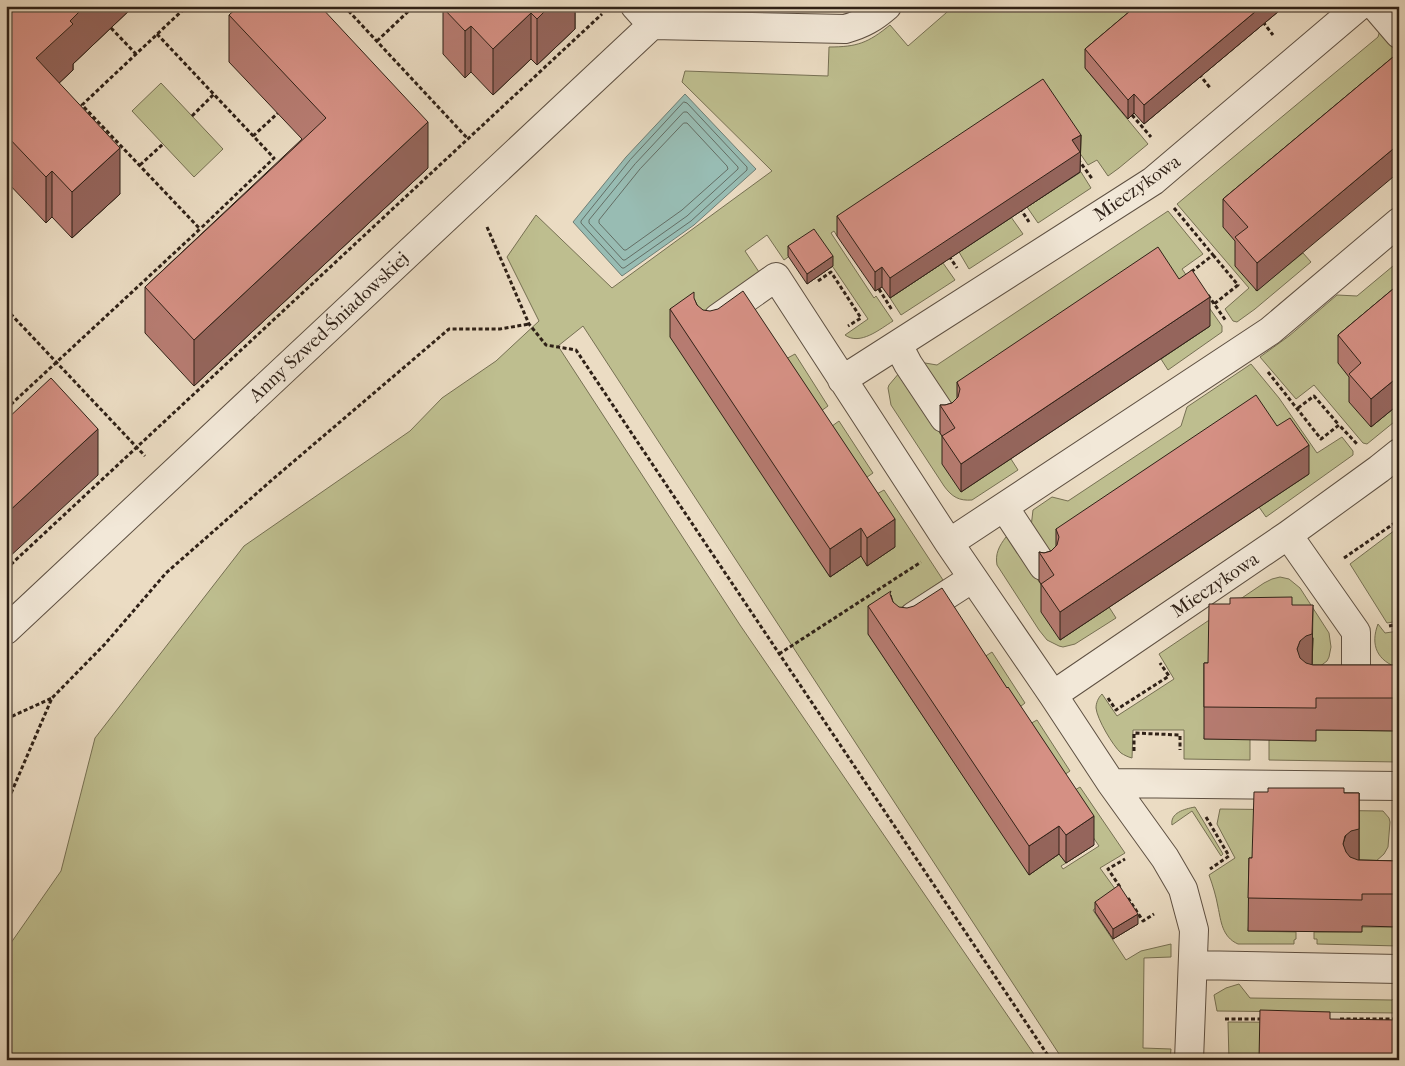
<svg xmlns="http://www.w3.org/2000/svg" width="1405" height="1066" font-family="'IM FELL French Canon',serif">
<rect width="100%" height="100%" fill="#ebdcc3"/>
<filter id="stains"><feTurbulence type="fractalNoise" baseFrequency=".004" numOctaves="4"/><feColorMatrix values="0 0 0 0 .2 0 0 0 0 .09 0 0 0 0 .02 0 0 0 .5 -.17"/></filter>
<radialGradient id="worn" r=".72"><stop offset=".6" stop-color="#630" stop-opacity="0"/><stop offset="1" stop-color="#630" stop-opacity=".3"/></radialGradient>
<path fill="#bebe8f" stroke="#767053" d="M954,6H1158L1085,68L1148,144L1119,168L1108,176L1097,160L1088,165L1075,146L837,236L834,231L831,233L874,298L876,296L893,321C880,329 860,346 845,335L868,319L814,239L784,260L767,235L745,251L761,275L747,287L808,544L830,577L861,556L868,566L864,501L884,490L943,580L899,609L868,634L1029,874L1059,854L1066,863L1061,866L1063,869L1099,846L1065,796L1080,787L1125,853L1100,868L1118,893L1093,910L1126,960L1141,951L1171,944V957L1144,958L1143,1048L1171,1049L1170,1060H1063L583,326L558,346L740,625L1038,1060H6V950L61,871L95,738L244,546L410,431L442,398L496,361L539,321L507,257L536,215L612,288L772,171L682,82L685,71L828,76L829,47C857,47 868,43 890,25L908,46Z
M1380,30L1399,52V89L1248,256L1256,291L1303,253L1311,262L1255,309L1237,322L1233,321L1225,309L1249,288L1177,204L1378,37Z
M161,83L223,149L194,177L132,111Z
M1081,172L1091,188L1038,223L1027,207Z
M1168,211L1203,254L1182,269L1222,326V332L1168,370L1161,359L1210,326L953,413L919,362L937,365Z
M1011,217L1023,234L969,269L959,252Z
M1399,261V418L1367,444L1363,443L1314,385L1296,399L1260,357L1289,336L1337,295L1357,296Z
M943,263L955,280L901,315L890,298Z
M795,354L828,406L810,419L782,361Z
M1251,364L1279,398L1317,453L1342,437L1353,451V455L1266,517L1259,507L1052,560L1031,527L1033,510L1052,497L1068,501L1181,426L1187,407Z
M900,372L955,456L1011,459L1018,470L972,500C959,501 952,497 944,486L891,405L888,388L889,385Z
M839,421L873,473L854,486L828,429Z
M1399,527V621L1387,623L1350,564Z
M1006,537L1010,540L1054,603L1060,640L1109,607L1116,618L1075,644L1063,647L1059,646L1047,640L1039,630L997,565C995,554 999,546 1006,537Z
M1280,577L1289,579L1300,588L1329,633L1331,647L1329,657L1327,661L1319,667H1312L1313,638L1208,695L1204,739H1250V760L1184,759V730H1133L1132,758C1128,757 1124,755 1121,753C1113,746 1097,719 1096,708C1096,703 1098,698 1102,694L1117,716L1174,679L1159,654L1264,583L1272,579Z
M1378,624L1385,633L1399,631V668C1377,661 1370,645 1378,624Z
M992,652L1025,703L1016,710L973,664Z
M1037,720L1070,771L1052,783L1026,726Z
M1316,730L1399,731V762L1269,760V740Z
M1195,807L1223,854L1221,856L1192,811L1172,825C1170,813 1184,809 1195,807Z
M1220,809L1383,811L1389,818L1390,822L1388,847L1384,854L1375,862L1252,891L1248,931L1296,932V939L1294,940V944H1238C1222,937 1221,921 1218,907C1216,896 1213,886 1209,875L1235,858L1217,824Z
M1362,927H1399V946L1317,944V939H1314V932H1361Z
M1239,984L1250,998L1392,1000L1399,995V1013L1217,1011L1214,995L1226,988Z
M1228,1022L1399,1023L1259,1060H1229Z"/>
<path fill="#98bcb3" stroke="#6e7e75" d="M685,94L756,169L694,225L622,276L573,222L626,157Z"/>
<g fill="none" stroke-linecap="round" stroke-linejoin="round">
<path stroke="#646e65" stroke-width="1" d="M684,102L687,103L747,167V170L691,221L624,268H622L581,223V221L630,160Z
M684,112H687L738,167V169L687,216L625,260H623L589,223V220L635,164Z
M684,123H687L727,166L728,169L682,210L626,250H624L599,223V220L640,169Z"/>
<defs>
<path id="minor" d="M635,6L652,25L845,29C863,24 873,18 887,6
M1375,6L1399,34
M718,318L776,277L949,543L1053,695L1111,783L1165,858L1183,889L1194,930L1189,1060
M898,345L908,364L944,418
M842,380L1153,181L1359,6
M1004,507L1043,566
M1288,535L1356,632V681
M949,543L1270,331L1399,222
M914,616L973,578
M6,630L652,25
M1053,695L1288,535L1379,469L1399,453
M1111,783L1399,786
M1193,965L1399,969"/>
</defs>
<use href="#minor" stroke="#5e5042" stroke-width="30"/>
<path stroke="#2f2117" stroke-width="3" stroke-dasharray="4 2.5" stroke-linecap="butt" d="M344,6L468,139
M1263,22L1273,35
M111,28L136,54
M157,34L274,158L200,229
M377,41L414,6
M1199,74L1211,89
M1132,115L1151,137
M192,116L214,94
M253,136L278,113
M1078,159L1093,180
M140,165L163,144
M1020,208L1029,222
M1174,208L1213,255L1191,272L1192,274
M487,227L529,324L546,345L576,350L1051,1060
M1213,255L1238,285L1214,304
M949,256L957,268
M818,281L831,272L861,318L848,326
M879,289L892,310
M1208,295L1226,321
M6,309L145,456
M1268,372L1321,439L1339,425L1357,444
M1298,408L1314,396L1339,425
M6,409L200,229L82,105L187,6
M1344,558L1399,520
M6,569L602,14
M1389,626L1399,624
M779,654L921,562
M1108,698L1116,710L1169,676L1160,663
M6,719L52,698
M1134,751V733L1180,735V750
M6,805L52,698L105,644L166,573L273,479L449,329H500L529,324
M1206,817L1229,856L1210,869
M1120,887L1108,869L1125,859
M1128,898L1143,921L1154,914
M1225,1019H1264
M1340,1019H1399"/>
<use href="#minor" stroke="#f2e8d8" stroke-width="28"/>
</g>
<path fill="#b77c72" stroke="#2f2117" d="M6,6H134L73,64V70L59,83L120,194L72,238L52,217L46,223L6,181Z
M575,6V29L537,65L531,59L493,95L471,72L465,78L443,54V8Z
M1136,6H1285L1144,124L1134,113L1128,119L1085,68V49Z
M229,15L428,168L194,386L145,333V287L302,139L229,62Z
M1399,52L1257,291L1235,266V241L1223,227V199Z
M1081,135L1080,172L890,298L882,287L875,291L837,236V216Z
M788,246L833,266L807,284L788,256Z
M1399,284V404L1371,427L1349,402V377L1338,363V335Z
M694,299L697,305L895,547L867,566L861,556L830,577L670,337V309Z
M1210,326L961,492L942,464V436L940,433V405H945L952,403L957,398V382Z
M1309,474L1060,640L1041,612V584L1039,581V552L1044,553L1051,551L1056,546V529Z
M891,595L893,602L1094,845L1066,863L1059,854L1029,875L868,634V606Z
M1292,605L1313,638L1312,665H1399V731L1316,730V741L1204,739V663H1208Z
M1268,792L1359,793V860L1399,861V927L1362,926V932L1248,931L1249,858H1252Z
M1095,902L1138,924L1113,939L1095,912Z"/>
<path fill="#95655c" stroke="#2f2117" d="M85,6H134L73,64V70L36,105V58L70,21Z
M550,6H575V29L537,65V19Z
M1262,6H1285L1144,124V105Z
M531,13V59L493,95V49Z
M471,26V72L465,78V31Z
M1134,94V113L1128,119V100Z
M428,122V168L194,386V340Z
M1081,135L1080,172L890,298V278L1072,140Z
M1399,144V172L1257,291V263Z
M120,148V194L72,238V192Z
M52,171V217L46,223V177Z
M833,256V266L807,284V274Z
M882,267V287L875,291V272Z
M1210,297V326L961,492V464Z
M1399,376V404L1371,427V399Z
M98,429V475L6,560V514Z
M1309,445V474L1060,640V612Z
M895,519V547L867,566V538Z
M861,528V556L830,577V549Z
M1313,605L1312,666L1300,674L1297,649Z
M1359,793V862L1345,869L1343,844Z
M1094,816V845L1066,863V835Z
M1059,826V854L1029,875V846Z
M1138,914V924L1113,939V929Z"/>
<path fill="#d59084" stroke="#2f2117" d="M6,6H85L70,21L73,24L36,58L120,148L72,192L52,171L46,177L6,135Z
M239,6H320L428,122L194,340L145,287L326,118L229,15Z
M444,6H550L537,19L531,13L493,49L471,26L465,31L443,8Z
M1136,6H1262L1144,105L1134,94L1128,100L1085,49Z
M1399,52V144L1257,263L1235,237L1248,227L1223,199Z
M1043,79L1081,135L1072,140L1080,152L890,278L882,267L875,272L837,216Z
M814,229L833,256L807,274L788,246Z
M1158,247L1179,279L1192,270L1210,297L961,464L942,436L955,428L940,405H945L952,403L958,397L960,389L957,382Z
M1399,284V376L1371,399L1349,374L1361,363L1338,335Z
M743,291L895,519L867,538L861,528L830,549L670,309L694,292V298L697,305L703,310L710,311L718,309Z
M51,378L98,429L6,514V420Z
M1256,395L1277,426L1290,418L1309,445L1060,612L1041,584L1054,575L1039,552L1044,553L1051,551L1057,545L1059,537L1056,529Z
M942,588L1007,688L1008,687L1094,816L1066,835L1059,826L1029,846L868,606L891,591L890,594L893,602L899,607L907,608L914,606Z
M1292,597V605H1313L1312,634L1306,636L1300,641L1297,649L1300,658L1306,663L1313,665H1399V698H1316V708L1204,707V663H1208L1209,604H1230V598Z
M1268,788H1344V793H1359V829L1351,831L1345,836L1343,844L1346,852L1350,857L1358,860L1399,861V894H1362V900L1248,898L1249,858H1252L1254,792H1268Z
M1119,885L1138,914L1113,929L1095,902Z
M1260,1010L1330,1012V1019L1399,1020V1060H1259Z"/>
<g text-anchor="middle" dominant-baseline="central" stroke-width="4" stroke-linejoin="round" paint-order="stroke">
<g font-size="19" fill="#2f2117" stroke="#f2e8d8">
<text transform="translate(1137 188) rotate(-35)">Mieczykowa</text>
<text transform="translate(329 327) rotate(-43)">Anny Szwed-Śniadowskiej</text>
<text transform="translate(1215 585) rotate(-34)">Mieczykowa</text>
</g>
</g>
<rect width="1405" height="1066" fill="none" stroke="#ebdcc3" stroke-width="25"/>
<rect x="8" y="8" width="1390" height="1051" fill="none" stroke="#2f2117" stroke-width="2.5"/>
<rect x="12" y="12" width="1380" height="1041" fill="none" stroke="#2f2117"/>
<rect width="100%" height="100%" filter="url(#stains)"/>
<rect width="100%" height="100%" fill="url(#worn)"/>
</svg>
